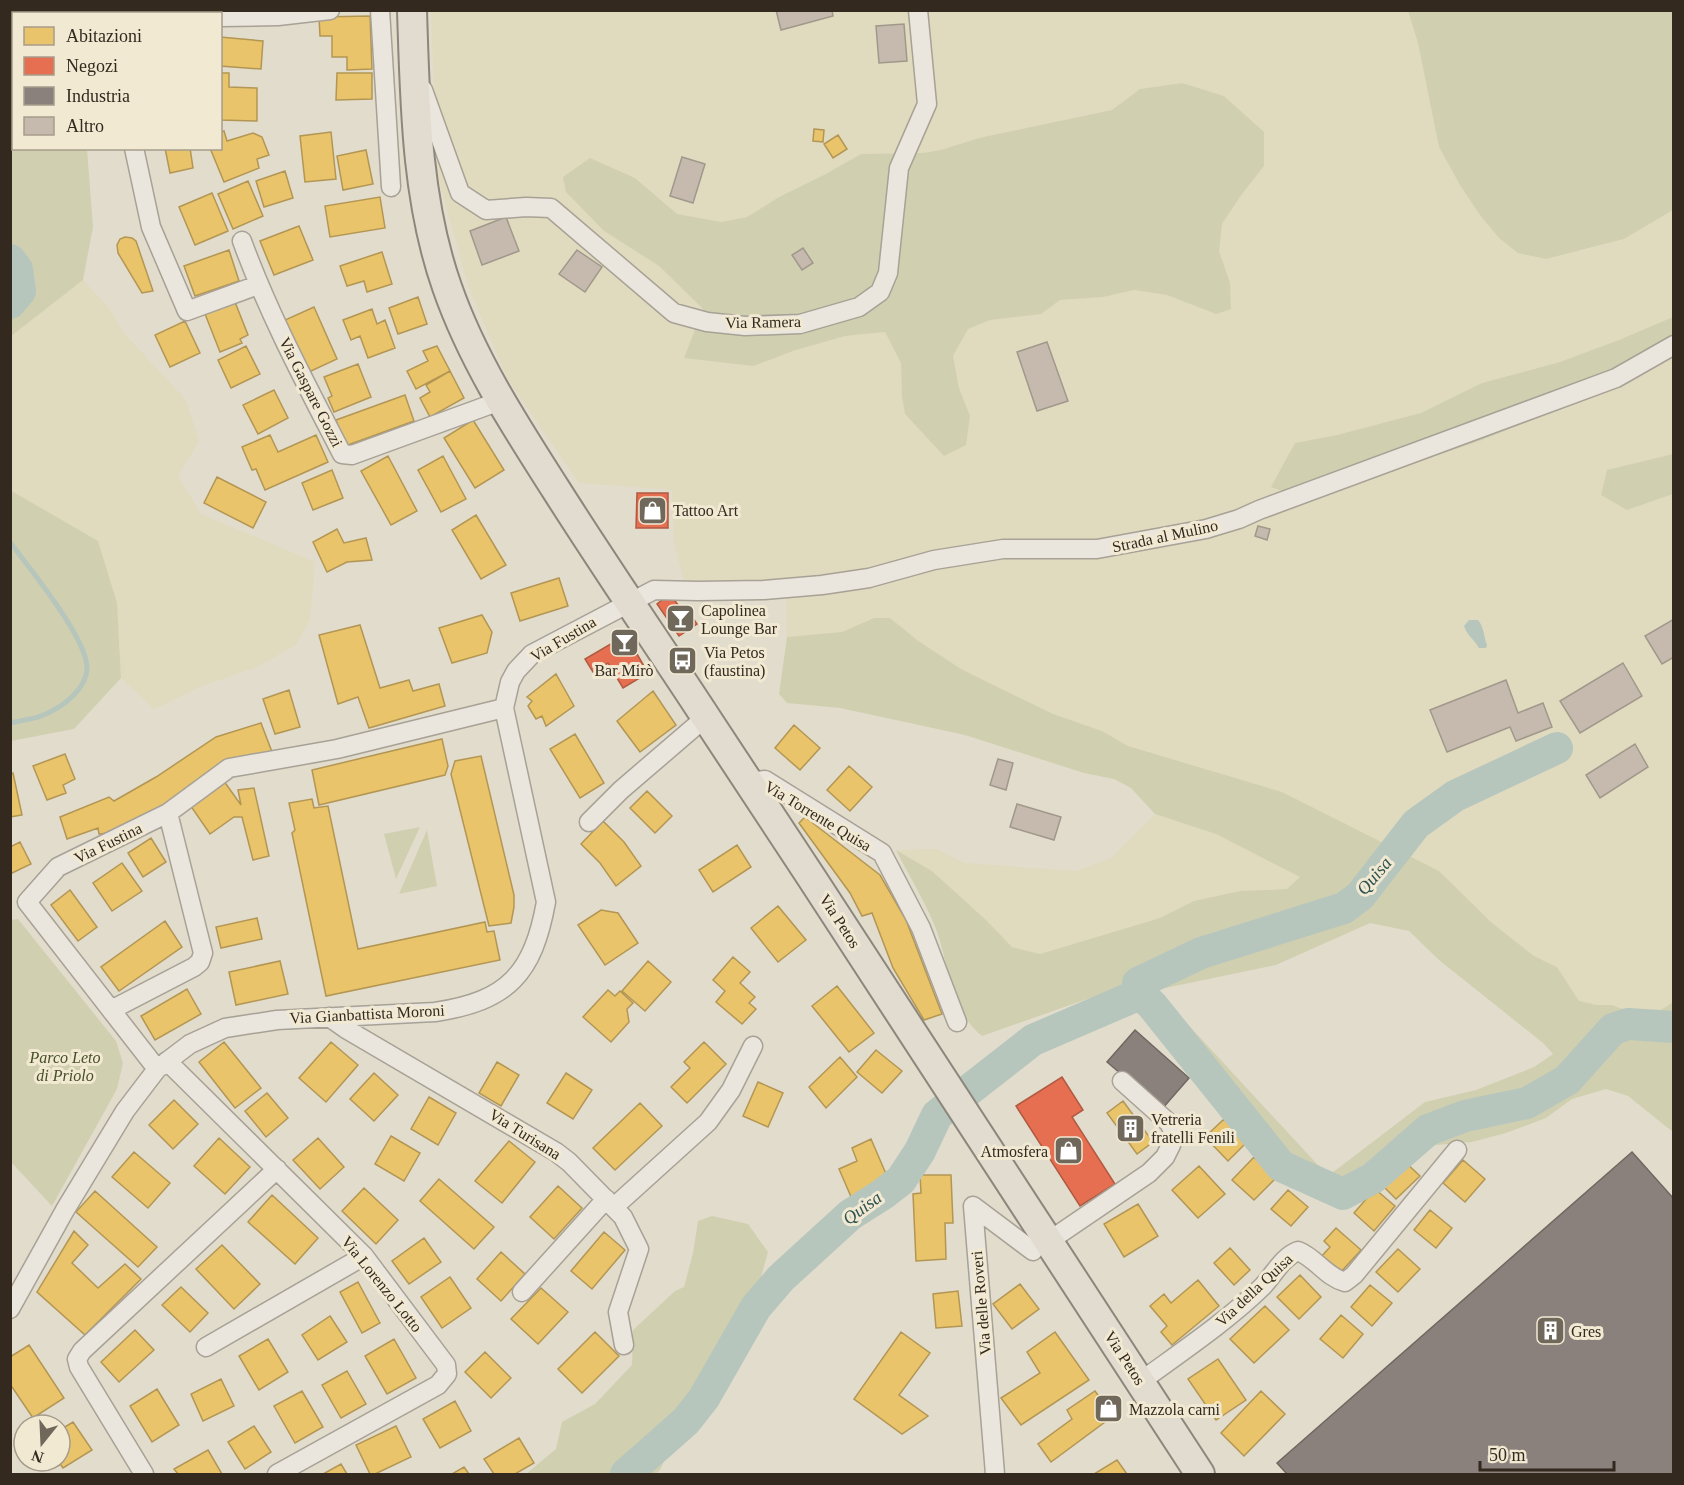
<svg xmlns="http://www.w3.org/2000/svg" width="1684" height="1485" font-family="'Times New Roman',serif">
<rect width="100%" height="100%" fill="#e2dccc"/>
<path fill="#e0dabe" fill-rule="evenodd" d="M431,11H1408L1418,43L1439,147L1460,185L1499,238L1581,251L1624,239L1673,210V317L1619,340L1560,362L1482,383L1421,413L1337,435L1296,443L1320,496L1482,440L1618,385L1673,356V454L1607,470L1628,510L1673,494V1002L1661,1010L1632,1013L1612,1005H1597L1579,1001L1557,967L1534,956L1492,923L1439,871L1231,778L1128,746L1102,731L1053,714L961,669L917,640L890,618H874L842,632L787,637L786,596L684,582L674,543L672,490L579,483L508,380L468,286L437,173ZM1182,83L1224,96L1264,166L1242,194L1222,224L1219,251L1230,283L1216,314L1167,295L1134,290L1103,297L1060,300L1041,314L990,320L968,329L953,356L959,388L970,416L902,396L901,363L885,332L845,336L796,350L753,366L684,358L703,310L659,266L604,231L635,178L677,214L721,222L747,217L779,197L824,175L861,154L923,153L941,150L979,138L1112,110L1140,89Z
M83,280L109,308L124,333L186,400L199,441L178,476L201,514L315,562L310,619L296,645L257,667L202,686L154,709L121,678L117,603L22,497L11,490L10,336Z
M1155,814L1216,834L1300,877L1287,889L1240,891L1194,901L1160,918L1040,954L1012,947L987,921L932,871L896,850L936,849L964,863L1076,871L1111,858Z"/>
<path fill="#d0d0b0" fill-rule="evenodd" d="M11,10L77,11V14H14V148L87,149L93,227L83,280L11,336Z
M1408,11H1673V210L1624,239L1546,259L1518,253L1499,238L1480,215L1460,185L1439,147L1418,43Z
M1182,83L1224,96L1264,132V166L1242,194L1222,224L1219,251L1230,283L1231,309L1216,314L1167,295L1134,290L1103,297L1060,300L1041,314L990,320L968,329L953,356L959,388L970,416L966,445L944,456L905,414L902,396L901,363L885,332L845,336L796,350L753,366L684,358L703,309L659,266L604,231L566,192L563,177L590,158L635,178L677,214L721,222L747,217L779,197L824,175L861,154L923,153L941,150L979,138L1112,110L1140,89Z
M1673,317V356L1618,385L1482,440L1320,496H1297L1271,487L1295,443L1337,435L1421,413L1482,383L1560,362L1619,340Z
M1673,454V494L1627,510L1601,495L1607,470Z
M10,490L98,541L117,603L121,678L74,729L11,741Z
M874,618H890L917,640L961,669L1053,714L1102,731L1128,746L1282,792L1439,871L1492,923L1534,956L1557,967L1579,1001L1597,1005H1612L1632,1013L1661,1010L1673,1002V1132L1628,1096L1606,1089L1572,1099L1546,1118L1506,1133L1472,1142L1414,1147L1354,1194L1322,1202L1267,1156L1150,1007L1139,1002L1093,997L982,1036C947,1008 950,962 934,924C923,898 908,874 896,850L932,871L987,921L1012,947L1040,954L1160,918L1194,901L1240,891L1287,889L1300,877L1216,834L1155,814L1131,788L1114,779L1084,773L965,735L840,708L787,703L779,694L787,637L842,632ZM1370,923L1409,931L1439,960L1543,1043L1553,1054L1534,1067L1476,1090L1425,1102L1328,1176L1182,1018L1151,991L1276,965Z
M420,827L396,879L384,834Z
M427,830L437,886L399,894Z
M18,919L116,1041L123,1063L117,1089L52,1206L11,1162L10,920Z
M712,1216L748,1224L768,1252L751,1314L707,1368L660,1470L655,1474H526L556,1449L562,1422L595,1404L632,1365L633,1330L675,1291L684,1287L693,1253L698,1221Z"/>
<path fill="#b7c6bd" d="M1469,620H1478C1484,627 1484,637 1487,645L1486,648H1479C1474,639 1468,637 1464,626Z"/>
<path fill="#e9c46a" stroke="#b39654" stroke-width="1.5" d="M370,16L372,69L347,70V57H332V36H320L319,17Z
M220,37L263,41L261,69L220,66Z
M220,73H229V87L257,88V121L220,120Z
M337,73H372V99L336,100Z
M814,129L824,130L823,142L813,141Z
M224,131L227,141L253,133L262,137L269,155L257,159L259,168L224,182L210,148H220V132Z
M331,132L336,179L305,182L300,136Z
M838,135L847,149L833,158L824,144Z
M165,148H190L193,168L170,173Z
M366,150L373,184L343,190L337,156Z
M285,171L293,198L264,207L256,181Z
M248,181L263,216L233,229L218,194Z
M212,193L228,231L195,245L179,207Z
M380,197L385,228L330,237L325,206Z
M299,226L313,260L274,275L260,241Z
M125,237L132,238L136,241L153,291L142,293L118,253L117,245L120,239Z
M229,250L239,281L195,296L184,266Z
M382,252L392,284L367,292L364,281L347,286L340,266Z
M418,297L427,324L398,334L389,308Z
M235,302L248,335L240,339L242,343L220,352L205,314Z
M314,307L337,359L309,372L285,320Z
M372,309L377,324L385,320L395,348L368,358L360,336L351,340L343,320Z
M185,321L200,353L170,367L155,335Z
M246,346L260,374L231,388L218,360Z
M437,346L450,371L416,389L407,371L428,361L423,351Z
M358,364L371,397L334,412L328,398L332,396L324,377Z
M450,371L464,398L430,417L420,398L430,392L426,385Z
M274,390L288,418L258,434L243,405Z
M405,395L414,421L345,446L336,420Z
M473,420L504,470L475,488L444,438Z
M270,435L278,452L316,435L328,462L265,490L256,469L252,470L242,447Z
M388,456L417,511L391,525L361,471Z
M443,456L466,499L441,512L418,470Z
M332,470L343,498L313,510L302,483Z
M217,477L266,502L253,528L204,503Z
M476,515L506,565L481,579L452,530Z
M337,529L344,543L366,538L372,560L347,562L327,572L313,542Z
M559,578L568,606L520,621L511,593Z
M482,615L492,632L487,653L452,663L439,628Z
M360,625L380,688L409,680L413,691L439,684L445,706L369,728L358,697L338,704L319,635Z
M556,674L574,706L546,726L542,716L536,719L528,706L532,701L527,697Z
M289,690L300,727L275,734L263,699Z
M653,691L676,725L640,752L617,721Z
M261,723L272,752L109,833L99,834L98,828L67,839L60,817L109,797L114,801L156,777L216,737Z
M794,725L820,748L800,770L775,748Z
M575,734L604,783L580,798L550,749Z
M442,739L448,766L445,775L319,805L312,770Z
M65,754L75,779L63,785L66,793L47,800L33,766Z
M481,756L514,895V907L511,923L489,926L451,774L455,761Z
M849,766L872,787L850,811L827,790Z
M13,773L22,815L10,817V774Z
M221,777L241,805L238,790L254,788L269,856L253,860L242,817H234L210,834L188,802Z
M647,791L672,816L655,833L630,808Z
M312,799L314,808L328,806L358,949L485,922L487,932L494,931L500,960L326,996L292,833L295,830L289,803Z
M805,817L880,875L906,920L942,1014L924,1020L893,968L872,913L862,916L850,893L799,823Z
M603,821L624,842L641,866L616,886L600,863L581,844Z
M151,838L166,862L143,877L128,853Z
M20,842L31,864L10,874V847Z
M737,845L751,867L713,892L699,870Z
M122,863L142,891L112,911L93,883Z
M70,890L97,927L78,941L51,905Z
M778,906L806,940L778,962L751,928Z
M601,910L618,913L638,943L605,965L578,925Z
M257,918L262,939L221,948L216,927Z
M165,921L182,947L119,991L101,967Z
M733,957L750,972L740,983L755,997L749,1003L756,1009L742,1024L716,1002L725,991L713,980Z
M280,961L288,994L236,1005L229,972Z
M648,961L671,982L645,1011L622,991Z
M837,986L874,1033L849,1052L812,1006Z
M187,989L201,1014L155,1040L141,1016Z
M608,990L615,996L620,991L633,1003L627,1009L629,1022L611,1042L583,1017Z
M224,1042L261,1088L235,1108L199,1062Z
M331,1042L358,1065L326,1102L299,1078Z
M704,1042L726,1064L687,1103L671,1087L690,1068L684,1062Z
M876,1050L902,1071L882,1093L857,1072Z
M840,1057L857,1077L826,1108L809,1087Z
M497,1062L519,1075L501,1106L479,1093Z
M374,1073L398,1095L374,1121L350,1099Z
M566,1073L592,1090L573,1119L547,1103Z
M758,1082L783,1093L768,1127L743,1116Z
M267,1093L288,1118L266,1137L245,1111Z
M429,1097L456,1113L438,1145L411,1129Z
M174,1100L198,1124L173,1149L149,1125Z
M1123,1101L1153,1142L1137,1154L1107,1113Z
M640,1103L662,1126L615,1170L593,1148Z
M1224,1119L1246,1143L1228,1161L1205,1137Z
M391,1136L420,1153L404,1181L375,1164Z
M219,1138L250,1167L225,1194L194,1166Z
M318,1138L344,1167L320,1189L293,1160Z
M871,1139L890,1183L852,1199L839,1169L857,1161L852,1148Z
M509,1141L535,1162L502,1203L475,1181Z
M134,1152L170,1183L148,1208L112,1177Z
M1254,1157L1276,1178L1254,1200L1232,1180Z
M1403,1160L1420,1176L1396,1199L1380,1183Z
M1463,1160L1485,1179L1465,1202L1443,1183Z
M1199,1166L1225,1194L1198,1218L1172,1190Z
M920,1175H951L953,1223H945L946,1259L916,1261L913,1194L921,1193Z
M439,1179L494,1227L474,1249L420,1201Z
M558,1186L582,1208L554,1239L530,1217Z
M364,1188L398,1220L376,1244L342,1211Z
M1375,1189L1395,1206L1374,1231L1354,1213Z
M1288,1190L1308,1207L1291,1226L1271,1209Z
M95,1191L157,1247L138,1267L76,1212Z
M272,1195L318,1238L295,1264L248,1222Z
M1138,1204L1158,1236L1124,1257L1104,1224Z
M1430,1210L1452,1228L1436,1248L1414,1230Z
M1336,1228L1361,1250L1340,1273L1321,1257L1330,1247L1324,1241Z
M74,1231L88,1245L72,1263L98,1288L125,1264L141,1279L85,1335L37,1292Z
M604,1232L625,1250L592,1289L571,1271Z
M424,1238L441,1262L409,1284L392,1261Z
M222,1245L260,1284L234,1309L196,1269Z
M1230,1248L1250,1270L1234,1285L1214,1263Z
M1398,1249L1420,1269L1398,1292L1376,1272Z
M501,1252L525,1274L501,1301L477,1279Z
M1300,1275L1321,1297L1299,1319L1277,1297Z
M450,1277L471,1308L442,1328L421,1297Z
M1198,1280L1219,1306L1172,1345L1161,1332L1167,1326L1150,1306L1164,1294L1171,1303Z
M358,1282L380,1323L362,1333L340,1292Z
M1020,1284L1039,1309L1012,1329L993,1304Z
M1370,1285L1392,1303L1372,1326L1351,1307Z
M181,1287L208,1313L190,1332L162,1305Z
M541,1288L568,1312L538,1344L511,1319Z
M958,1291L962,1326L936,1328L933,1294Z
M1265,1306L1289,1330L1254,1363L1230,1339Z
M1341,1315L1363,1334L1343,1358L1320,1339Z
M330,1316L347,1342L318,1360L302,1335Z
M135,1330L154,1350L119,1382L101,1362Z
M595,1332L619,1356L582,1393L558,1369Z
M901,1332L930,1353L899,1395L928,1416L902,1434L854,1399Z
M1055,1332L1089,1380L1021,1425L1001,1398L1040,1373L1027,1352Z
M268,1339L288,1372L259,1390L239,1356Z
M394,1339L416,1378L387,1394L365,1356Z
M29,1345L64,1398L33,1418L10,1384V1357Z
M485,1352L511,1378L491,1398L465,1372Z
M1218,1359L1246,1400L1216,1420L1188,1379Z
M347,1371L366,1404L341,1418L322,1385Z
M221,1379L234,1406L203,1421L191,1394Z
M157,1389L179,1425L152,1442L130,1406Z
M302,1391L323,1427L295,1443L274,1406Z
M1095,1391L1113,1416L1051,1462L1038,1444L1072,1419L1067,1410Z
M1261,1391L1285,1414L1244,1456L1221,1433Z
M455,1401L471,1431L440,1448L423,1419Z
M73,1422L92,1450L63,1468L58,1461H60V1430Z
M254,1426L271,1452L245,1469L228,1442Z
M396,1426L411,1457L375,1474H370L356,1445Z
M519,1438L534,1463L515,1474H494L484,1459Z
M208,1450L222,1474H178L174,1469Z
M1117,1460L1127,1474H1094Z
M341,1464L347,1474H323Z
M464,1467L469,1474H452Z"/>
<path fill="#e76f51" stroke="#b15a42" stroke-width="1.5" d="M637,493H668V528H636Z
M670,594L684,613L688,611L697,624L679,636L657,604Z
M626,635L648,673L623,688L608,663L593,672L585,659Z
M1062,1077L1083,1110L1072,1117L1115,1184L1080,1206L1016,1106Z"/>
<path fill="#8a817c" stroke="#706760" stroke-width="1.5" d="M1135,1030L1189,1078L1162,1109L1107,1062Z
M1632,1152L1674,1199V1474H1287L1277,1463Z"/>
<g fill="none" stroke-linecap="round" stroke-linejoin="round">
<path stroke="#b7c6bd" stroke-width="5" d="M10,542C30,569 87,638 87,668C87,688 64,706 46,714C36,719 22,720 10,723"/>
<path stroke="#b7c6bd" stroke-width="32" d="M10,260L17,269L20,291L10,303
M1138,983L1201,953L1344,908L1360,896L1416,824L1455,796L1557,748
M1141,995L1152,1005L1281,1166L1343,1194L1373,1178L1428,1130L1465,1116L1527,1103L1567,1080L1613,1029L1628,1024L1674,1027
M626,1474L686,1421L704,1398L756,1307L781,1278L850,1215L883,1194L901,1180L920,1151L937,1115L1033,1040L1140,994"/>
</g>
<path fill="#c5baad" stroke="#a1988c" stroke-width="1.5" d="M776,10H832L833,16L781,30Z
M904,24L907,61L879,63L876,26Z
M682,157L705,164L693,203L670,196Z
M506,217L519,251L482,265L470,231Z
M803,248L813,263L802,270L792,255Z
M577,250L602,267L585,292L559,274Z
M1047,342L1068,401L1037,411L1017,352Z
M1258,526L1270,529L1267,540L1255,536Z
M1674,619V657L1662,664L1645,636Z
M1623,663L1642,696L1580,733L1560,701Z
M1506,680L1518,713L1543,703L1552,727L1516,741L1510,727L1447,752L1430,710Z
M1635,744L1648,767L1600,798L1586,775Z
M998,759L1013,763L1006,790L990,785Z
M1017,804L1061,817L1054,840L1010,827Z"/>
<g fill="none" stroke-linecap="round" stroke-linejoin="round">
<defs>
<path id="street" d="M117,10L133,14
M380,10L391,187
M220,17L278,16L330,10
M423,90L460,193L486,210L526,207L551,208L674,313L707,322L745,326L800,324L859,307L880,292L888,273L899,168L927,104L918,10
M134,148L151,227L187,311L258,285
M242,241C269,315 306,384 342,454L352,455L500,401
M749,782L765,780L882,853L921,928L957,1022
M589,822L621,790L706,717
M27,902L58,867L168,813L229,768L337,749L504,708
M27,902L157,1069
M111,1010L194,967L200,962L203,953L168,813
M329,1017L346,1029L556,1152L569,1162L623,1217L639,1249L618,1312L624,1345
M167,1061L364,1256L446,1365L447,1374L438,1385L277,1474
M973,1206L995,1474
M973,1206L1033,1251
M614,1207L708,1122L731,1090L753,1046
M1049,1241L1149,1173L1165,1157L1171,1145L1173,1131L1169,1123L1122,1081
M522,1292L606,1199
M10,1309L65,1210L125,1111L157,1069L190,1044L225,1028L277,1020L435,1012C508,1001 533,974 546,902L504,708L510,682L516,671L532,654L654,590L698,591L764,590L822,585L869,578L934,560L1003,549H1097L1206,529L1239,519L1259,510L1616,378L1674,345
M206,1347L364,1256
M1140,1382C1181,1352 1226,1322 1262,1287C1274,1275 1282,1257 1298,1251C1316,1258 1326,1277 1345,1282L1354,1275L1457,1150
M144,1474L79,1367L77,1359L82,1351L277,1169"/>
<path id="primary" d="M412,10C415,103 416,199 447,287C472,359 514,424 555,488C605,567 658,644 709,722C874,972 1038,1223 1200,1474"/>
</defs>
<use href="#street" stroke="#a7a196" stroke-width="21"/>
<use href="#primary" stroke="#8c867c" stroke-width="32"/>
<use href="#street" stroke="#eae6dd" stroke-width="18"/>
<use href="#primary" stroke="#e1dccf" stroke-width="28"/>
</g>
<defs>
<symbol id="shop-square" viewBox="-11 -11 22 22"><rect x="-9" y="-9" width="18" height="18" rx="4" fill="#71685c" stroke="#f2e9d3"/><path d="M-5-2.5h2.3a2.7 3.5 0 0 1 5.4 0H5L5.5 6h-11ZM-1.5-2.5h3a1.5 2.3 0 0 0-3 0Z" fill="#fff"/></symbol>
<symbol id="bar-square" viewBox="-11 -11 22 22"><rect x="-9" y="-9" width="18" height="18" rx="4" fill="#71685c" stroke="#f2e9d3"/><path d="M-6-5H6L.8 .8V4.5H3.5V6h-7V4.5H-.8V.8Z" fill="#fff"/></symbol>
<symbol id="bus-square" viewBox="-11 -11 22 22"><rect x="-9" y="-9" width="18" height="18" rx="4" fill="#71685c" stroke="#f2e9d3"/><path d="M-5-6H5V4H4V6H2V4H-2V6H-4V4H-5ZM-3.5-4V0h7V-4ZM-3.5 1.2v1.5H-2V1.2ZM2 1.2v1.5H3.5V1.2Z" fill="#fff"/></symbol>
<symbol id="building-square" viewBox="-11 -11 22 22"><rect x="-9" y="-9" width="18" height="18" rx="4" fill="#71685c" stroke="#f2e9d3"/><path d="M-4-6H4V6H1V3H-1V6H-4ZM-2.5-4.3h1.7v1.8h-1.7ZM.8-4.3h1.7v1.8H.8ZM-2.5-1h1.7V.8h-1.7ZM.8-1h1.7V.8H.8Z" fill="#fff"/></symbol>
</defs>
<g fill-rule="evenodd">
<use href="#shop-square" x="636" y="494" width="33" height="33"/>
<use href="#bar-square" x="664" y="602" width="33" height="33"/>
<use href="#bar-square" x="608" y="626" width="33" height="33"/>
<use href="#bus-square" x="666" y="644" width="33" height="33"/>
<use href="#building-square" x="1114" y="1112" width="33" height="33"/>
<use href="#shop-square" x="1052" y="1134" width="33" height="33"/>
<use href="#building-square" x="1534" y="1314" width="33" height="33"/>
<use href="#shop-square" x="1092" y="1392" width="33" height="33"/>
</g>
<g text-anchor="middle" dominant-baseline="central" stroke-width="6" stroke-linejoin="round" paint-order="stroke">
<g font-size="16" fill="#34291f" stroke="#f2e9d3">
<text transform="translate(763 322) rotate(-1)">Via Ramera</text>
<text transform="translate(311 392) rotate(63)">Via Gaspare Gozzi</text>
<text transform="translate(1165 536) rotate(-12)">Strada al Mulino</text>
<text transform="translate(563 639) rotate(-31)">Via Fustina</text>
<text transform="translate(818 816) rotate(31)">Via Torrente Quisa</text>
<text transform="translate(108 843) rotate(-26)">Via Fustina</text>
<text transform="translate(840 921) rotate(57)">Via Petos</text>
<text transform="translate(367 1014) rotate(-3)">Via Gianbattista Moroni</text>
<text transform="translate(525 1134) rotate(32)">Via Turisana</text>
<text transform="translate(382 1284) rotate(51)">Via Lorenzo Lotto</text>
<text transform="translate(1254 1290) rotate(-43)">Via della Quisa</text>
<text transform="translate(981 1303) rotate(-95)">Via delle Roveri</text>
<text transform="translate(1125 1358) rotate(57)">Via Petos</text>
</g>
<g font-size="16" fill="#34291f" stroke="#f2e9d3" text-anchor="start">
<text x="673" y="510">Tattoo Art</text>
<text x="701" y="610">Capolinea<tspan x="701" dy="18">Lounge Bar</tspan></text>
<text x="704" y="652">Via Petos<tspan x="704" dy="18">(faustina)</tspan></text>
<text x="624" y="670" text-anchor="middle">Bar Mirò</text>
<text x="1151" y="1119">Vetreria<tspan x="1151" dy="18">fratelli Fenili</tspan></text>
<text x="1048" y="1151" text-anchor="end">Atmosfera</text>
<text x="1571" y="1331">Gres</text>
<text x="1129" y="1409">Mazzola carni</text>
</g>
<g font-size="16" font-style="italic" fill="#454f27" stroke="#f2e9d3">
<text x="65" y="1057">Parco Leto<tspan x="65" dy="18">di Priolo</tspan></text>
</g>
<g font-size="18" font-style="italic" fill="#2f5350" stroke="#f2e9d3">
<text transform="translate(1374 876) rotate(-50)">Quisa</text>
<text transform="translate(862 1208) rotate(-36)">Quisa</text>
</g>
</g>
<rect width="1684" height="1485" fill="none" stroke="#34291f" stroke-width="24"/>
<rect x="12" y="12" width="210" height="138" fill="#f2e9d3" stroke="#a69c8b" stroke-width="1.5"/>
<rect x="24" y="27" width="30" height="18" fill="#e9c46a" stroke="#a69c8b" stroke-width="1.5"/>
<text x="66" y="42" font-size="18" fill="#34291f">Abitazioni</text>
<rect x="24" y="57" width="30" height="18" fill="#e76f51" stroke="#a69c8b" stroke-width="1.5"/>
<text x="66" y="72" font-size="18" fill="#34291f">Negozi</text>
<rect x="24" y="87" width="30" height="18" fill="#8a817c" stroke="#a69c8b" stroke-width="1.5"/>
<text x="66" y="102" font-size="18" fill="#34291f">Industria</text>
<rect x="24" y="117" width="30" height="18" fill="#c5baad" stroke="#a69c8b" stroke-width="1.5"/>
<text x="66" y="132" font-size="18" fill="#34291f">Altro</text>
<g transform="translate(42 1443) rotate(198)"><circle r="28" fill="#f2e9d3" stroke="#a69c8b" stroke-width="1.5"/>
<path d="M0-4.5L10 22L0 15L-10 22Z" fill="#71685c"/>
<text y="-9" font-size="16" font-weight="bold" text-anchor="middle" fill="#34291f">N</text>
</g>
<path d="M1480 1461v9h134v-9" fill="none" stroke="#34291f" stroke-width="3"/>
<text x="1489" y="1461" font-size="18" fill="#34291f" stroke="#f2e9d3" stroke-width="4.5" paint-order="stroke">50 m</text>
</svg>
